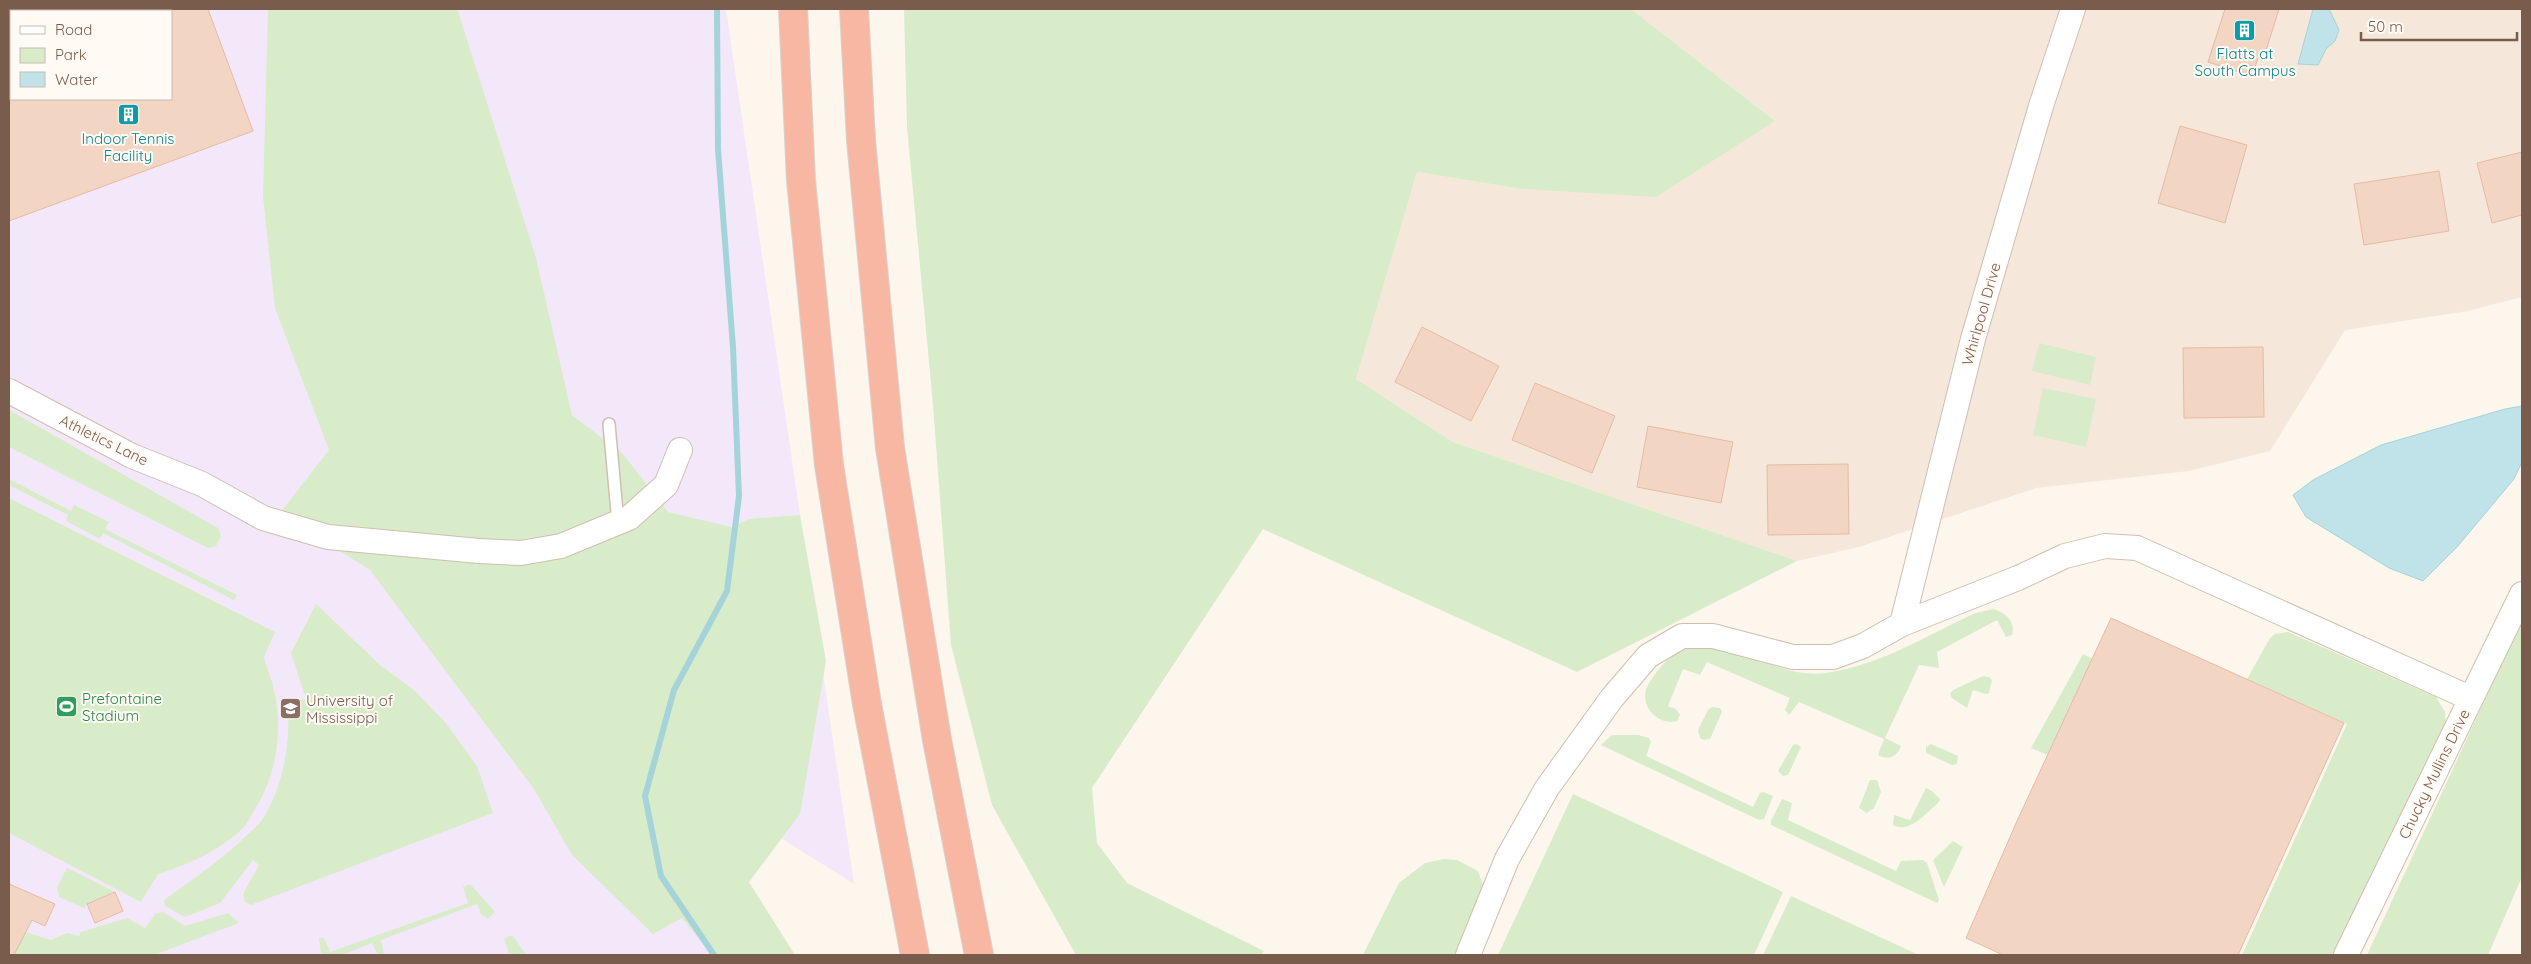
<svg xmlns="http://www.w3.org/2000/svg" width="2531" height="964" font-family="Quicksand,sans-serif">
<rect width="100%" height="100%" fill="#fdf6ec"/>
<path fill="#f5e8da" d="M1631,9H2522V297L2468,311L2345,330L2270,451L2189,471L2036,488L1859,547L1797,561L1453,442L1356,379L1417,172L1522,189L1775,121Z"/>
<path fill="#f3e8fa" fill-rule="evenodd" d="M9,9H726L854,884L668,767L741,955H9ZM11,11H171V99H11Z"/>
<path fill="#d8ecc9" d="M268,9H455L458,11L536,258L572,415L623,454L668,512L731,527L749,519L800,515L826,661L800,814L749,882L795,955H712L682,918L653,934L572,855L534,789L370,570L280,513L329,450L275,308L263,196Z
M904,9H1631L1775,121L1656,197L1522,189L1417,172L1356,379L1453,442L1797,561L1577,672L1263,529L1092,788L1097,843L1127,883L1264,951L1261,955H1076L992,805L951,645L933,405L907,127Z
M2039,343L2096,357L2090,385L2032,371Z
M2043,388L2096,399L2086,447L2033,435Z
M9,410L218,528L221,536L216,546L208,548L9,447Z
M9,479L71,511L74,505L109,522L105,529L237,595L234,600L103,533L100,539L66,521L68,515L9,485Z
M9,498L275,632L264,657C266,667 271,676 273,686C284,728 277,775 254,811C250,817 247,825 241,830C217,852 189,864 158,874L141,902L9,833Z
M316,604L380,665L414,690L445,722L477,766L493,813L251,905L245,902L243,894L259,865L253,860L220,903L185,917L165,906L164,900C193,879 223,859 248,834C254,828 261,823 264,817C285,782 290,741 288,702L306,699L291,653Z
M1993,609C2005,612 2016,621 2012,635L2006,637L1997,620L1937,652L1939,668L1919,665L1885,738L1901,746C1897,757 1888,761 1878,755L1884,739L1799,702L1789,715L1785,710L1790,698L1707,662L1700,675L1683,669L1668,706L1676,709L1680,715L1677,721C1655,726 1637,702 1649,683C1705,596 1755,682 1825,673C1877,667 1929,634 1976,613Z
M2522,619V877L2488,955H2367Z
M2288,632L2436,697L2445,712L2446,725L2335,955H2242L2347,724L2247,679L2270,638L2275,634Z
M2083,654L2093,659L2048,755L2031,748Z
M1983,676L1989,677L1992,680L1989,693L1986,694L1973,690L1967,708L1952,698L1950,694L1953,690Z
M1712,707L1720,708L1722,712L1710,739L1704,740L1700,738L1698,730L1708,710Z
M1612,735H1638L1649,738L1651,742L1646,756L1753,807L1760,793L1763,792L1773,796L1764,819L1759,820L1601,745Z
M1796,744L1801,747L1788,775L1783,776L1778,771L1793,745Z
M1931,744L1958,756L1957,764L1952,765L1926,753V747Z
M1870,780H1877L1881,792L1874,808L1867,813L1859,808Z
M1926,788L1932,791L1940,799L1938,803C1926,813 1910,834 1893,825L1894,815L1910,820Z
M1573,794L1783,892L1754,955H1498Z
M1782,799L1792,803L1788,820L1896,871L1901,861L1923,860L1927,863L1939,900L1937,903L1771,825V821Z
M1953,841L1963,847L1944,887L1933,860Z
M1444,859L1457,860L1478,871L1485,890L1455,955H1363L1399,883L1425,863Z
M67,868L115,892L85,905L86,909L59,897L57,888Z
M467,885H471L495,912L488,919L481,914L477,904L381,940L384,955H378L372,943L342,955H321L319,938H324L330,952L468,903L463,887Z
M1791,896L1919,955H1763Z
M163,912L185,926L228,913L239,923L154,955H14L25,932L51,940L67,933L79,936L81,932L127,918L145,928L155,914Z
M509,936H513L526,955H503L509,953L504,939Z"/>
<path fill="#bfe3e8" stroke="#a5d3da" d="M2313,9H2329L2339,30L2335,41L2326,49L2318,65L2298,64Z
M2522,406V462L2514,479L2457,547L2423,581L2389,568L2306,517L2293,495L2313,480L2381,445L2505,409Z"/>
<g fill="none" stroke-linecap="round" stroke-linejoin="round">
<path stroke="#a5d3da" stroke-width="6" d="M714,955L661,876L645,796L674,690L727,591L739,496L733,347L718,149L717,9"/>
</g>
<path fill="#f3d5c3" stroke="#e6bba3" d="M171,9H208L253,131L9,221V99H171Z
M2225,9H2279L2265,54L2260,52L2255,67L2249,65L2246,74L2208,62Z
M2180,126L2247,145L2225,223L2158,203Z
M2522,152V215L2492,223L2477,163Z
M2439,171L2449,231L2364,245L2354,184Z
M1422,327L1499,366L1471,421L1395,382Z
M2263,347L2264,417L2184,418L2183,348Z
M1535,383L1615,416L1592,473L1512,440Z
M1648,426L1733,442L1721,503L1637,487Z
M1848,464L1849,534L1768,535L1767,465Z
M2111,618L2344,723L2238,955H2003L1966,938L2017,821Z
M9,884L55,904L45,926L32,920L14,955H9Z
M115,892L123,911L95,923L87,904Z"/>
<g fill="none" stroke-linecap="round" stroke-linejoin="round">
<defs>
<path id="lane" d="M62,11L68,9
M9,32L11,31
M609,424L618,523"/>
<path id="street" d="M9,391L132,456L202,484L263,518L328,537L479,551L521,553L561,546L629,518L666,485L680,450
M1902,624L1973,339L2041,106L2073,9
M1468,955L1507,859L1547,788L1612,698L1648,656L1682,636H1713L1793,657H1833L1863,646L1902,624L2018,578L2065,556L2105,546L2137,548L2470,698
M2346,955L2522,594"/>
<path id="highway" d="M793,9L801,180L829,465L867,704L915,955
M854,9L861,140L890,448L937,740L979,955"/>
</defs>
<use href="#lane" stroke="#d1beb0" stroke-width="14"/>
<use href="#street" stroke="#d1beb0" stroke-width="26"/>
<use href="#highway" stroke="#dad1cd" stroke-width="30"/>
<use href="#lane" stroke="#fff" stroke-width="11"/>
<use href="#street" stroke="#fff" stroke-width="24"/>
<use href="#highway" stroke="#f7b7a3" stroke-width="28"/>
</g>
<defs>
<symbol id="building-square" viewBox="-11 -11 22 22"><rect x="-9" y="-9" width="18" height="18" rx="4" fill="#0f9aa8" stroke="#fffaf3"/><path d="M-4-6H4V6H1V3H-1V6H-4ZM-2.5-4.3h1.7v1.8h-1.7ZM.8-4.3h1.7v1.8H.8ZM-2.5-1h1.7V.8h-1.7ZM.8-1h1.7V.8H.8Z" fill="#fff"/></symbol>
<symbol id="stadium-square" viewBox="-11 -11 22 22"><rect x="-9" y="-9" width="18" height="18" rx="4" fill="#2e9e5b" stroke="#fffaf3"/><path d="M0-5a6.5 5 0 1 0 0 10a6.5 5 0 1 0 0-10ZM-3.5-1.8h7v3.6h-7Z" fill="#fff"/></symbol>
<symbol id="university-square" viewBox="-11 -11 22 22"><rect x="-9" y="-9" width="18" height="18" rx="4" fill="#8d6e63" stroke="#fffaf3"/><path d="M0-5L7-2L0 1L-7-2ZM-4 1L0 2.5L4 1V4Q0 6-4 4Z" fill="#fff"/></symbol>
</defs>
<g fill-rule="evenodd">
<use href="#building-square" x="2232" y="18" width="25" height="25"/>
<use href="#building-square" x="116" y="102" width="25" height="25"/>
<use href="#stadium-square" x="54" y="694" width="25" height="25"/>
<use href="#university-square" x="278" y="696" width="25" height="25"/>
</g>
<g text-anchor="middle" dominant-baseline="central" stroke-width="4" stroke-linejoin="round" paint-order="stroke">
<g font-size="15" fill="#0d838f" stroke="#fffaf3">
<text x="2245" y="53">Flatts at<tspan x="2245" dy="17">South Campus</tspan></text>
<text x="128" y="138">Indoor Tennis<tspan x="128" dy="17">Facility</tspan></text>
</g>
<g font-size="15" fill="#7a5c4d" stroke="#fffaf3">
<text transform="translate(1981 314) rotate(-74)">Whirlpool Drive</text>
<text transform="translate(104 440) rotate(26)">Athletics Lane</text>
<text transform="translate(2434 774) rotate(-64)">Chucky Mullins Drive</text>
</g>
<g font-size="15" fill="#27864d" stroke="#fffaf3" text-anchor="start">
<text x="82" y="698">Prefontaine<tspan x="82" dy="17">Stadium</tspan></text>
</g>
<g font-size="15" fill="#785e54" stroke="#fffaf3" text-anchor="start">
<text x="306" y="700">University of<tspan x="306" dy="17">Mississippi</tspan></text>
</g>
</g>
<rect width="2531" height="964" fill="none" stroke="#7a5c4d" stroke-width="20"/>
<rect x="10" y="10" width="162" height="90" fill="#fffaf3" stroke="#cabbb1"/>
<rect x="20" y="26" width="25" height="8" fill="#ffffff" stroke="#cabbb1"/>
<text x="55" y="35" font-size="15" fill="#7a5c4d">Road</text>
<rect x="20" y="48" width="25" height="15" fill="#d8ecc9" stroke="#cabbb1"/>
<text x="55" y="60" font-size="15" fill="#7a5c4d">Park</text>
<rect x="20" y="72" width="25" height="15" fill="#bfe3e8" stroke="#cabbb1"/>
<text x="55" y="85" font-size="15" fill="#7a5c4d">Water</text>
<path d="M2361 32v8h156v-8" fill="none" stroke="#7a5c4d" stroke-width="2.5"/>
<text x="2368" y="32" font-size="15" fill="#7a5c4d" stroke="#fffaf3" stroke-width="4" paint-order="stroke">50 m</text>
</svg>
